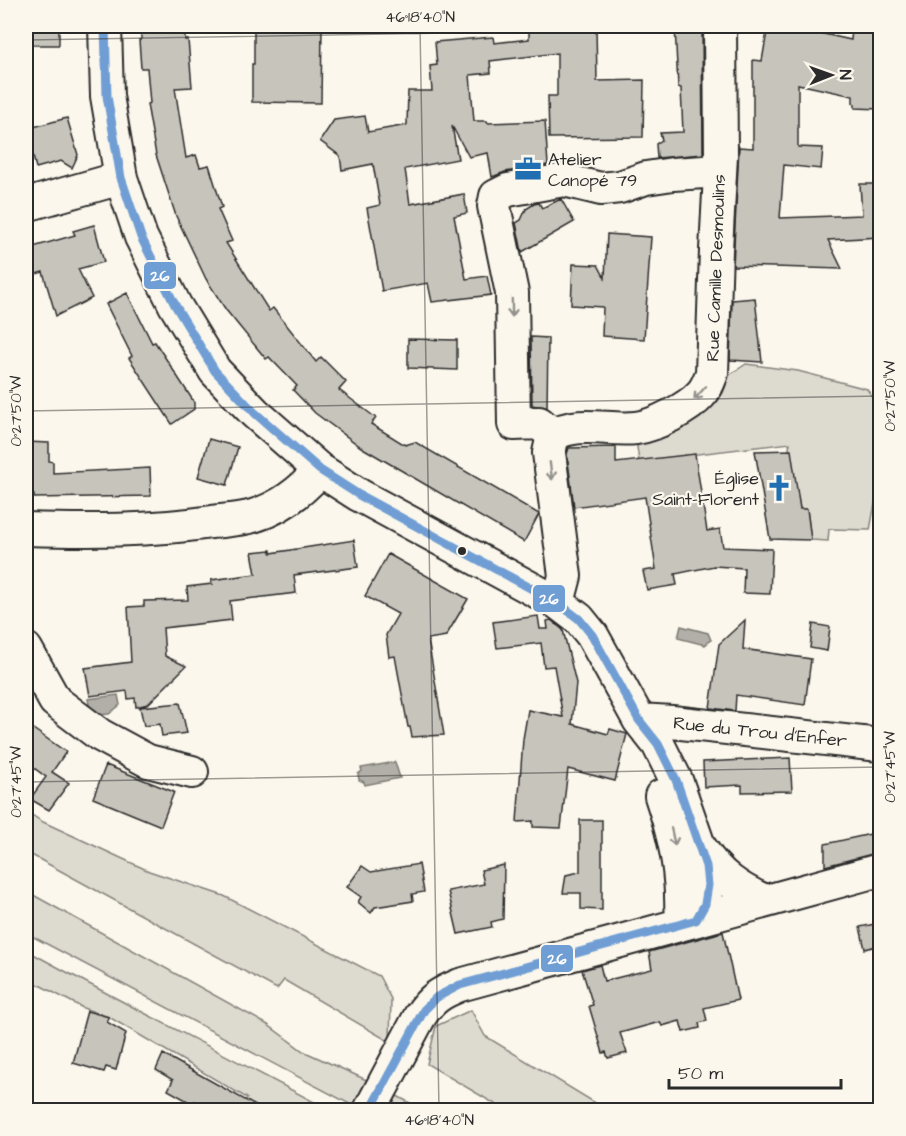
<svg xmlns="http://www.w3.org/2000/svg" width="906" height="1136" font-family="'Architects Daughter',sans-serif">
<rect width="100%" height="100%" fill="#fbf7ec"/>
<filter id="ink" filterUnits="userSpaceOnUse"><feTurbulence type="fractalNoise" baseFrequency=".0167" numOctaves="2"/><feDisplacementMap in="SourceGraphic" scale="12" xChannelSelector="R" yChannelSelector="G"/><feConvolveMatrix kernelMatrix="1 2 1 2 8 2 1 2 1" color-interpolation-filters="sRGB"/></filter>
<g filter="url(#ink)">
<path fill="#dddad0" stroke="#84827e" stroke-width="1.5" d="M746,364L798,371L867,389L879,407L875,414L880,418V498H876L870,530L829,529L828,541L811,540L807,509H800L789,448L790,443L639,461L637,447L642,434Z
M26,811L41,821L149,871L224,896L379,976L391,999L390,1042L284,980L277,989L26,852Z
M26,891L268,1025L303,1051L373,1083L423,1110H361L26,933Z
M26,950C126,1005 229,1056 329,1110H243L247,1098L109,1017L83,1008L26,978Z
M471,1010L485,1036L607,1110H505L427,1064L436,1026Z"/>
<path fill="#b1afa7" stroke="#7b7a75" stroke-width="1.5" d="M681,626L708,633L711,640L705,645L678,638Z
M118,695L120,705L109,714L98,715L90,710L88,699Z
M395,762L400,778L365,785L364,782L359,780L358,774L362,771L361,768Z"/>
<path fill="#c7c4bc" stroke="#2b2b2b" stroke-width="1.5" d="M26,26H59V45H26Z
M141,26H185V40H188L192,87L175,88L186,158L196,155L200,167L209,165L222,207L218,209L232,241L226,243L269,311L273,308L316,362L321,357L346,382L339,390L376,418L371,424L405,445L415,442L539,514L524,542L361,447L315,413L293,390L297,386L269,357L266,359L226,310L206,279L176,216L156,155L147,104L150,103L147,68H141L139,40H141Z
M254,26H322L321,103L252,102V64H254Z
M529,26H596L597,81L644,80L643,137L549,138L548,96H557V53L490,61L491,73L470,75L474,121H487L488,123L545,121L548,165L505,172L492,177L488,153L469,157L452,126L458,159L405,169L410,204L464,194L467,213L454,216L466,279L487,276L491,295L432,302L428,283L382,291L367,208L380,205L373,164L342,170L340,156L320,141L334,120L365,116L368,132L407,125L408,91H432L430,66L437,65L435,42L493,37L494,43L529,39Z
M675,26H702L703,154L657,158L656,144L662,140L660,133L683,132L681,88L678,87Z
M768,26H788L851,40L852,26H880V109L855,108V104L853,103V96L798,84V147L823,148L821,169L784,165L780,218L862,215L860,184H880V237L828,240L842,269L733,266L739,147L753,148V60L762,61Z
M67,118L78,155L72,168L61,161L36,168L26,129Z
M561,199L574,222L522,252L516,223L521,220L526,209L534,204L539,203L542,208Z
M94,225L104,262L78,269L92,298L56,316L43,272L26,277V249L75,235L73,231Z
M607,234L651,237L644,339L602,336L603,307L571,305L573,264L598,265L605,278Z
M127,293L152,343L155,342L194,402V409L172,424L129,358L132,356L106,304Z
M755,298L762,362L730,360L732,300Z
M531,337L548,338L547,408L532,405Z
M408,339L457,340V370L408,368Z
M209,439L238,447L227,485L198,477Z
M26,442L49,443V461L53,462V473L150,468L151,496L34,498V495L26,494Z
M616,447V463L695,454L707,531L720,529L723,547L772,549L770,594L743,593L744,568L714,566L675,574L677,585L647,590L643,571L656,569L645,497L574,507L567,454L569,448Z
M791,450L800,509H807L811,540L770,539L755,451Z
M354,540L358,567L294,575L296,593L230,601L232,620L163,628L165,656L186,666L148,704L136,707L135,698L128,699L127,691L90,696L85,668L131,662L128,607L144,606V601L188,600L187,587L212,584L211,580L256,574L252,552L271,550V553Z
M388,554L468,599L446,636L428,639L444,735L412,737L410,727H408L395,656L389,657L386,635L398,614L365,596Z
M538,616L540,629H548L547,621L551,620L563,630L576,683L572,724L608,734L610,729L627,734L615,781L568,769L561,828L533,827V821L517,822L523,739L528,710L563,717L554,666L544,667L541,643L497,648L493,622Z
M745,620L743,649L811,659L805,705L736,695L735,711L710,708L719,644Z
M813,624L830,627L827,651L810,648Z
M180,703L187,733L162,736L160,724L144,726L140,707Z
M26,724L66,752L52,772L69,783L49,810L30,799L46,777L26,762Z
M790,758L792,791L742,792V785L704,787L703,762Z
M106,765L174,792L161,826L93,798Z
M580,820H602V910L581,909V893H563L566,875L580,872Z
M880,832V852L825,866V844Z
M419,864L424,892L412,894L413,901L375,907L371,913L358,902L361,897L347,887L362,866L371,872Z
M504,865L503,919L491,922L492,927L458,934L448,891L484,884L481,870Z
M880,923V945L865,949L860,927Z
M723,932L738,1000L704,1008L707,1021L699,1023L700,1028L683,1032L680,1021L662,1026L660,1022L620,1033L627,1053L608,1058L606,1052L603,1053L589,1006L593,1005L582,970L600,965L604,981L652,969L649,952Z
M87,1011L109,1017L107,1022L126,1033L116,1070L106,1067L104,1072L73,1063Z
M163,1054L195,1072L263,1110H211L195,1101L193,1104L168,1090L173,1080L156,1070Z"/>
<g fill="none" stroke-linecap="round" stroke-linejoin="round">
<defs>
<path id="minor" d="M105,26L107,96L121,178L141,237L175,305L215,371L255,413L320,470L359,495L558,603L579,619L592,635L639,720L658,744L676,780L706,866L708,885L705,904L696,920
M26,205L121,178
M553,435L539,423L514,424L512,293L494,206L496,196L508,190L564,180L601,189L620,187L646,178L673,174L720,171
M26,529C88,531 150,531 212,522C226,520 240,520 253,516C280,508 302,491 320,470
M558,603L565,576L549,453L553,435C578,420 608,431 636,428C654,426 689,408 701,394C707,388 709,381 712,373L716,250L721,155L720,26
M26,649L55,701L100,735L148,761L192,772
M639,720L672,722L880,745
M661,796C670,823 678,851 680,880C682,895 680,908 683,923
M702,850C718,875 738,889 765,901
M370,1110L420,1016C432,998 440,993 460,985L880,870"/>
</defs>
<use href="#minor" stroke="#2b2b2b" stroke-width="36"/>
<use href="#minor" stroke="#fbf7ec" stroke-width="32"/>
<defs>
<path id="bus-1" d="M105,26L107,96L121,178L141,237L175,305L215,371L255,413L320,470L359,495L558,603L579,619L592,635L639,720L658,744L676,780L706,866L708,885L705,904L696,920L460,985L437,997L424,1010L370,1110"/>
</defs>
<use href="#bus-1" stroke="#fbf7ec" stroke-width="14"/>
<use href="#bus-1" stroke="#6f9ed4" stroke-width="9"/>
</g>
<defs><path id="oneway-shaft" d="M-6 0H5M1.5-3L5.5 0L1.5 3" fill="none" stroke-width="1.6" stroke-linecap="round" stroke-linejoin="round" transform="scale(1.5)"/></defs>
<g stroke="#93918c">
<use href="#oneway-shaft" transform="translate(512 308) rotate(89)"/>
<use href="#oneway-shaft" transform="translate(700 393) rotate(132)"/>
<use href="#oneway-shaft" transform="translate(551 471) rotate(82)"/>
<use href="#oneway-shaft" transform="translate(673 837) rotate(78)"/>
</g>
</g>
<path fill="none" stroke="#2b2b2b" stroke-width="1.5" stroke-opacity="0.45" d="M420,26L439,1110M26,40L880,26M26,411L880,396M26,782L880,767"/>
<defs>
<symbol id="office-bare" viewBox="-9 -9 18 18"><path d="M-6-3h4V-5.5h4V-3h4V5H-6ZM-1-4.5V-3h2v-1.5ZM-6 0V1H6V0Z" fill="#1f6fb2" stroke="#fbf7ec" stroke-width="2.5" paint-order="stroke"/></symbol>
<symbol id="church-bare" viewBox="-9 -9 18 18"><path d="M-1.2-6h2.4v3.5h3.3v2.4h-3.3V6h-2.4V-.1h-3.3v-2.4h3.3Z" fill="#1f6fb2" stroke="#fbf7ec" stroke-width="2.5" paint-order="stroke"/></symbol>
</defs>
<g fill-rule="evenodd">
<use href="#office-bare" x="509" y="150" width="38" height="38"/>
<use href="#church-bare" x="760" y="469" width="38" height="38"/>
</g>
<circle fill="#2b2b2b" stroke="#fbf7ec" stroke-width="2" cx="462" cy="551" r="5"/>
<g text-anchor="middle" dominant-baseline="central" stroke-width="4.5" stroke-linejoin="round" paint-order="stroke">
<g font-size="18" fill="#2b2b2b" stroke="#fbf7ec" text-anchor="start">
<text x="548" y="159">Atelier<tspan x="548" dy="21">Canopé 79</tspan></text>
<text x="759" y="478" text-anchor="end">Église<tspan x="759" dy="21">Saint-Florent</tspan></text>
</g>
<g font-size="18" fill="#2b2b2b" stroke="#fbf7ec">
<text transform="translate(716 268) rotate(-88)">Rue Camille Desmoulins</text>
<text transform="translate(760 732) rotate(6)">Rue du Trou d'Enfer</text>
</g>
</g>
<g stroke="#fbf7ec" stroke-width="2">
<rect x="143" y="261" width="34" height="29" rx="6" fill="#6f9ed4"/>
<rect x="532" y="584" width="34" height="29" rx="6" fill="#6f9ed4"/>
<rect x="540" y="944" width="34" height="29" rx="6" fill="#6f9ed4"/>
</g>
<g font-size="16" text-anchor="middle" font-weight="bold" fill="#fff">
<text x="160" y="281">26</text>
<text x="549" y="604">26</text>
<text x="557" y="964">26</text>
</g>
<rect width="906" height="1136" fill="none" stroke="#fbf7ec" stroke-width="66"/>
<g transform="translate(831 75) rotate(89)" stroke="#fbf7ec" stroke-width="4.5" paint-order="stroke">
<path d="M0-4.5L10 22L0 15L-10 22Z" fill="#2b2b2b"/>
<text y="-9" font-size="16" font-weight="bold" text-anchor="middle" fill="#2b2b2b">N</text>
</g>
<path d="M669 1079v9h172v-9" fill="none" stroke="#2b2b2b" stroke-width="3"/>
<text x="678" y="1079" font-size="18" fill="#2b2b2b" stroke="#fbf7ec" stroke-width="4.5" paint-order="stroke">50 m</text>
<rect x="33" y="33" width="840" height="1070" fill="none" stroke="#2b2b2b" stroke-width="2"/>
<g font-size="15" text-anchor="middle" fill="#2b2b2b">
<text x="420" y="22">46°18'40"N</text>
<text transform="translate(890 396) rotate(-90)" y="5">0°27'50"W</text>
<text transform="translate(16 411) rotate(-90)" y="5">0°27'50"W</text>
<text transform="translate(890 767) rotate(-90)" y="5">0°27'45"W</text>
<text transform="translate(16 782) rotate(-90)" y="5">0°27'45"W</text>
<text x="439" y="1125">46°18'40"N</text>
</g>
</svg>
